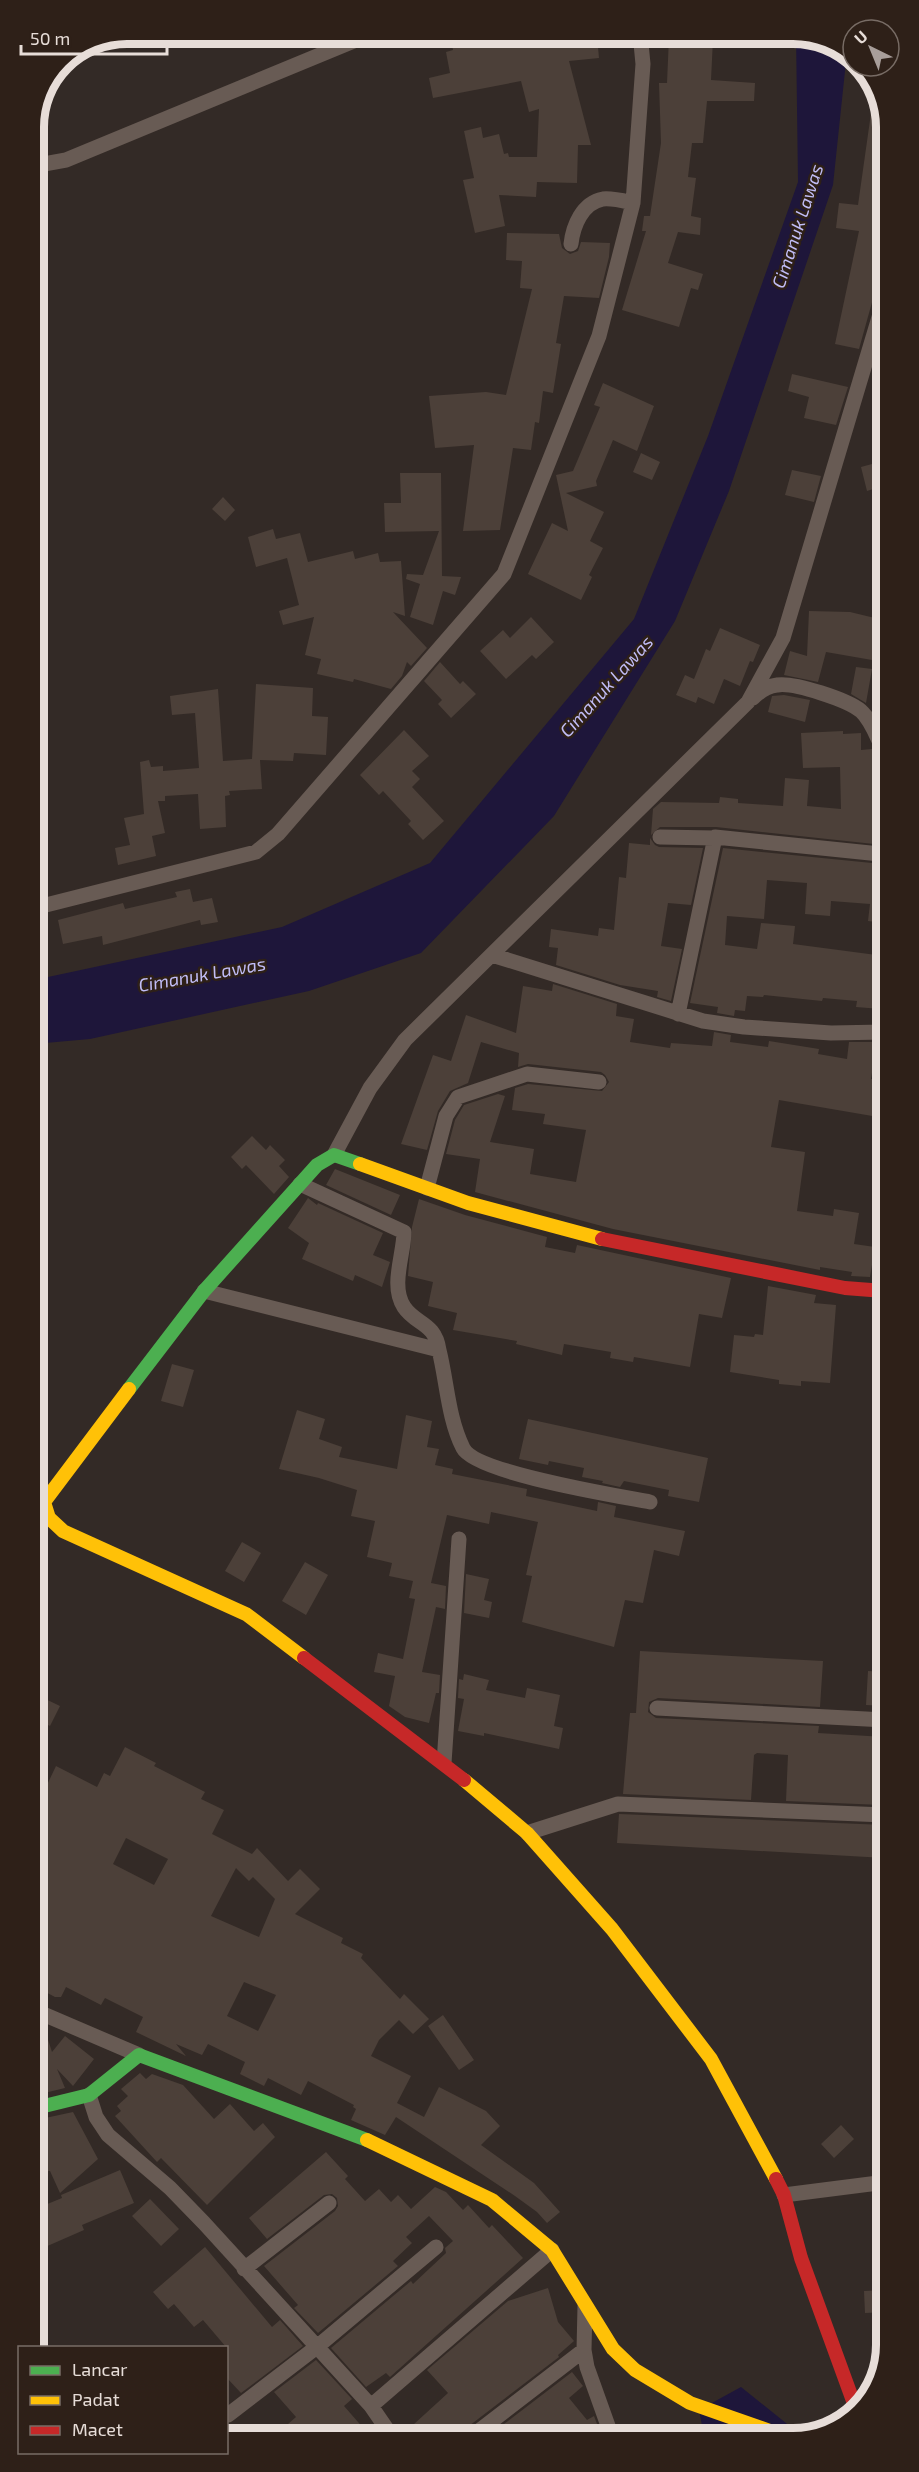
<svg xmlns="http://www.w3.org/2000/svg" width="919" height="2472" font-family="'Exo 2',sans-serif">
<rect width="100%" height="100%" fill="#332a26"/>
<path fill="#1e163a" d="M796,33L847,52L833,185L729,491L675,621L554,816L421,953L309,991L90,1039L34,1044V980L282,927L430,863L634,619L708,436L798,182Z
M741,2387L802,2436H704L699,2410Z"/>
<path fill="#4c4039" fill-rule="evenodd" d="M450,33H503L504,40L540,33L541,41L597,36L599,58L569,61L591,145H578L577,183L537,182L536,197L499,195L505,226L475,233L463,180L474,178L464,131L481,127L483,138L499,134L504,154L508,153L509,157H537L539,109L529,112L521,81L433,98L429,78L450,73L446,52L453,50Z
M669,37L713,39L711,80L755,83L754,101H707L703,143H692L688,177L696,178L691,216L701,218L700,235L678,232L668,263L703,274L698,290L691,288L679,327L622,310L646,231H642L644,216H650L661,143L659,83H667Z
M874,92L883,102V271L881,270L859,349L835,344L859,231L836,228L839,203L858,205Z
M507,233L559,234L562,248L570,254L578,251L581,242L610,243L609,257L599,298L564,296L556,343L561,344L553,393L543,391L539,423L535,422L531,450L513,448L500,530L463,531L474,445L435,448L429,396L486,392L506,395L532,289L520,288L522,261L506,260Z
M792,374L848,387L836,425L804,418L809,397L788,391Z
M603,383L654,406L637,451L613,440L596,481L597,486L566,493L604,512L590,541L603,548L589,575L592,577L581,600L528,574L552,523L568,531L556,475L573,471L600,407L594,405Z
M641,453L660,462L652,480L633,472Z
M883,461V486L867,491L861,467Z
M792,470L821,476L814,502L785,495Z
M400,473H441L442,576L461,577L455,595L443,591L433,625L410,617L420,584L406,579L407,574L423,575L439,531L385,532L384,503H401Z
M223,497L235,510L225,521L212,509Z
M273,529L276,539L300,533L308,562L353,551L355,559L378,553L380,562L401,561L405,616L393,612L427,648L411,666L407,662L402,676L391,689L354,679L353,682L317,674L321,659L305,655L314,617L283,625L279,611L299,605L287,558L256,567L248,537Z
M809,611L850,612L879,619L872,660L826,652L818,682L784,675L790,651L807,656Z
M531,617L554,642L536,659L532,655L506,679L480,651L503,630L510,638Z
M720,628L760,645L753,662L750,661L740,686L724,679L714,704L698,697L696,703L676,695L685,675L694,679L706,649L710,651Z
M440,662L460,684L463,681L476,694L451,718L438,704L442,700L424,681Z
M856,667L872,669L866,703L851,694Z
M256,684L313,688L312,716L328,717L326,755L294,753L293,761L260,760L262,789L229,791L230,795L225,796L226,827L200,829L198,794L165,796V801H158L165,833L152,836L156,856L118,865L115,848L130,845L124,818L144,814L140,762L149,760L151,767L163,766V771L199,768L195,713L172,715L170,696L218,689L223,761L252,759Z
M784,695L810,700L805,722L768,712L772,696Z
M404,730L429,756L412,771L420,779L412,787L444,821L423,840L408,824L411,821L383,791L379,795L360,775Z
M843,731V734L861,733V750L872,749L874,768H879L884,839L879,838V842L874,844L716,827H660L651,835L653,809L661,802L719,803L720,797L738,799V803L783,806L785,778L809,780L807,806L841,809L840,767L803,768L801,733Z
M650,838L655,845L659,847L703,848L691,905L668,903L661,946L682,949L671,1001L657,997L658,991L620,985L556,965L558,948L549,947L551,929L598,936L599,928L614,930L619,877L626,878L629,843L650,845Z
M723,848L872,863V873L884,872V923L868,921L870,904L831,901L830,916L805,914L807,883L767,880L764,919L727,916L725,945L757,949L761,923L795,926L793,944L884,956L881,1009L856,1007L857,1001L823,998L822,1001L764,995L763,997L747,996L745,1011L735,1010L734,1016L717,1013L718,1007L690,1003Z
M190,889L193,902L212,898L218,922L201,925L200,920L103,945L102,936L63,944L58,920L123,903L125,909L177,897L175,892Z
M553,984L617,1004L616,1016L634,1019L630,1042L670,1048L671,1043L712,1046L714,1032L731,1035L730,1042L768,1047L769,1041L819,1049L818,1054L847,1059L849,1042H877L871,1079L884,1080V1118L779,1100L771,1147L805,1152L797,1211L833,1216L834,1209L859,1213L854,1244L875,1247L870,1277L851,1276L852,1272L820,1267V1270L613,1229L475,1192L480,1159L446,1154L455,1120L464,1105L498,1094L505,1096L490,1142L534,1149L530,1174L576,1182L586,1130L543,1124L545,1114L512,1110L515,1088L528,1084L602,1091L609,1082L605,1075L601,1072L528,1064L518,1067L519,1053L481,1042L468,1083L450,1091L438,1111L427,1150L401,1144L433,1055L451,1061L466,1015L516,1033L523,986L552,991Z
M252,1136L266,1150L270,1145L285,1160L279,1166L289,1177L274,1194L246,1165L242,1169L231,1157Z
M335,1169L400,1195L391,1215L326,1185Z
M308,1198L317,1205L318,1203L383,1233L373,1255L390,1262L382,1287L355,1275L353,1281L302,1259L309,1243L288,1228Z
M419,1199L465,1215L547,1237L545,1247L575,1253L577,1245L731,1278L722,1318L699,1314L690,1367L634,1357L633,1362L610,1358L611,1352L564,1344L562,1355L516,1344L517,1341L453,1330L457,1313L428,1306L433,1282L408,1276L412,1227Z
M768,1286L816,1295L814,1303L836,1305L830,1383L801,1381V1386L779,1384V1380L730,1372L734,1335L754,1337L755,1334L763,1335Z
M172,1364L194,1370L183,1407L161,1401Z
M297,1410L325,1419L319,1439L342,1447L339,1457L397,1469L406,1415L432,1421L427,1447L439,1449L435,1465L453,1469L452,1474L527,1489L526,1496L597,1511L598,1502L616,1506L614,1517L685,1531L679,1556L654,1550L643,1603L625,1600L614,1647L522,1622L532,1576L526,1575L538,1522L491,1512L489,1524L447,1515L431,1583L446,1586L445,1609L436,1607L422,1672L440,1675L439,1693H436L429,1723L405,1717L389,1706L395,1676L374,1672L378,1653L403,1659L415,1599L409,1598L413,1581L389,1576L392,1563L367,1557L375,1521L351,1516L357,1490L319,1478L279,1469Z
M528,1419L708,1458L699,1502L668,1496L669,1490L624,1481L620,1487L602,1483L603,1481L582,1477L584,1468L549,1461L548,1465L519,1459Z
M242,1542L261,1553L244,1582L225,1571Z
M305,1562L328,1575L306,1615L282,1601Z
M466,1574L489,1579L484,1600L492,1602L489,1618L464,1613Z
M640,1651L823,1661L820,1707L658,1698L649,1702L648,1712L656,1718L819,1726L818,1733L885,1737L882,1805L786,1801L788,1755L757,1753L754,1755L751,1800L623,1794L630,1713H636Z
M868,1671L885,1672V1706L866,1705Z
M464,1674L489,1680L486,1690L525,1698L527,1688L560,1695L554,1726L563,1728L559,1749L484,1733V1736L458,1731L464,1699L458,1698L459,1679L463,1680Z
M35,1694L60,1706L50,1726L35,1719Z
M125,1747L156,1763L154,1766L205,1792L201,1799L224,1810L212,1834L252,1854L257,1848L288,1881L300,1869L320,1889L295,1914L343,1938L341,1943L363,1954L361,1958L400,1999L404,1994L429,2019L413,2034L399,2020L379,2040L371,2056L411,2076L397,2103L424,2117L439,2087L486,2111L500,2126L481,2145L534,2183L560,2212L547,2223L537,2212L515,2196L396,2117L385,2135L351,2120L356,2109L353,2107L354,2105L308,2081L301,2095L268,2078L264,2086L240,2074L245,2062L208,2044L202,2055L176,2044L186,2056L136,2032L143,2017L105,1998L101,2005L66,1987L61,1997H55L36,1987V1808L56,1766L97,1787L104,1773L110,1776ZM126,1838L168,1859L154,1885L113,1864ZM236,1868L249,1881L253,1877L275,1899L259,1937L211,1916ZM244,1982L276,1995L258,2031L227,2016Z
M619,1814L885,1825V1858L617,1843Z
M443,2015L474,2060L459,2070L428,2026Z
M36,2022L43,2024L52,2052L65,2036L94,2059L73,2086L57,2069L65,2088L36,2095Z
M140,2073L146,2079L152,2074L183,2085L214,2119L230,2104L254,2131L263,2123L275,2137L207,2205L161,2158L157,2162L115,2116L121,2111L117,2106L128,2096L121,2089Z
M73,2112L98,2159L60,2193L50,2171L36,2172V2120Z
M841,2125L854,2139L834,2158L821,2144Z
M326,2152L348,2176L345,2179L365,2201L379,2189L391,2202L398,2195L411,2209L435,2187L446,2192L463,2210L468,2205L489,2228L492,2225L523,2258L390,2377L386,2373L366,2387L331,2348L411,2281L413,2284L446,2253L445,2248L453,2241L429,2216L406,2237L412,2243L393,2261L398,2266L318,2333L294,2308L298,2305L264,2266L335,2211L338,2206L337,2198L332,2194L324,2195L267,2239L249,2218Z
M120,2170L134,2203L82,2225L84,2230L36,2251V2216L48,2211L45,2205L62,2198L61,2195Z
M150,2199L179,2229L161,2246L132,2216Z
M205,2247L272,2327L280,2320L303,2346L241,2393L226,2377V2347L203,2320L194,2327L174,2304L168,2309L153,2292Z
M548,2288L558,2322L574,2341L558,2355L559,2357L465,2429L461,2437L403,2438L402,2435L448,2393L427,2370L508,2301Z
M886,2290V2312L865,2313L864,2291Z
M316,2360L352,2399L344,2406L372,2438H272L296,2417L274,2392Z
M572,2372L583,2386L569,2398L587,2420L594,2416L602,2437H487Z"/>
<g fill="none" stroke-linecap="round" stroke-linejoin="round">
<path stroke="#685b54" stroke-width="15" d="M33,166L66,160L373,33
M571,244C573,226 582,203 603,199C612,198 624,201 633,203
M753,698C760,691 767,686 777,685C794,682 848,700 861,711C872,721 877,738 884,751
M660,837L714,838
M34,908L256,852L278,834L504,574L599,336L633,203L643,64L640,33
M492,955L703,1021L744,1027L831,1033L884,1032
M678,1014L715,837L880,854
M334,1155L370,1088L405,1040L748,702L783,638L883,304
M300,1184L404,1232C404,1254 390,1286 404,1307C416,1325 435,1322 439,1350
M427,1188L446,1116L458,1097L527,1074L599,1082
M204,1291L439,1350C447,1382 448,1418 463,1448C475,1473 619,1496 650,1502
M657,1708L885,1720
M444,1763L459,1539
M35,1777L40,1767
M527,1833L618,1804L885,1815
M36,2011L139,2055
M89,2095L96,2117L108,2135L170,2188L204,2223L371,2406L393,2438
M784,2195L886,2182
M244,2269L329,2203
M585,2306L584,2350L587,2367L612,2437
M371,2406L552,2250
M228,2415L318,2346L436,2247
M471,2437L584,2350"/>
<path stroke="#4caf50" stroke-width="14" d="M129,1389L204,1291L317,1165L334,1155L360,1164
M36,2108L89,2095L139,2055L367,2140"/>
<path stroke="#ffc107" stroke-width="14" d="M360,1164L468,1203L602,1239
M129,1389L44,1502L49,1518L63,1531L246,1614L304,1658
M464,1780L527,1833L612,1929L711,2059L776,2179
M367,2140L492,2200L552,2250L613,2349L635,2370L690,2403L784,2436"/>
<path stroke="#c62828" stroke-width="14" d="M602,1239L845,1288L884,1291
M304,1658L464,1780
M776,2179L784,2195L801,2258L856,2409"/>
</g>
<g text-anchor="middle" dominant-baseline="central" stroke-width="5" stroke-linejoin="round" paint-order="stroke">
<g font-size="18" font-style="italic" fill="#c1bdf7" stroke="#2e2018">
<text transform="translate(797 226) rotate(-72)">Cimanuk Lawas</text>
<text transform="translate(606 686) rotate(-48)">Cimanuk Lawas</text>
<text transform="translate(202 974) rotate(-10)">Cimanuk Lawas</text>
</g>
</g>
<path d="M0 0H919V2472H0ZM127 44H793A83 83 0 0 1 876 127V2345A83 83 0 0 1 793 2428H127A83 83 0 0 1 44 2345V127A83 83 0 0 1 127 44Z" fill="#2e2018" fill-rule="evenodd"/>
<path fill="none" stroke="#e7ddd8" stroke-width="8" d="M127 44H793A83 83 0 0 1 876 127V2345A83 83 0 0 1 793 2428H127A83 83 0 0 1 44 2345V127A83 83 0 0 1 127 44Z"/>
<rect x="18" y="2346" width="210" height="108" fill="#2e2018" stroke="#786c65" stroke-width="1.5"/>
<rect x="30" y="2366" width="30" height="9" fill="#4caf50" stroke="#786c65" stroke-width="1.5"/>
<text x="72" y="2376" font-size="18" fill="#e7ddd8">Lancar</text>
<rect x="30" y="2396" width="30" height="9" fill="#ffc107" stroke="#786c65" stroke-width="1.5"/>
<text x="72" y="2406" font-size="18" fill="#e7ddd8">Padat</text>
<rect x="30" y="2426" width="30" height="9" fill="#c62828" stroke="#786c65" stroke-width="1.5"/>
<text x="72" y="2436" font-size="18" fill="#e7ddd8">Macet</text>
<g transform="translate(871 48) rotate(317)"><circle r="28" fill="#2e2018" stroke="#786c65" stroke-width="1.5"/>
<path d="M0-4.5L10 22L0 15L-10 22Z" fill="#a89e9a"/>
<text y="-9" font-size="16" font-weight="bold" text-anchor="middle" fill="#e7ddd8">U</text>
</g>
<path d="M21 45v9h146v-9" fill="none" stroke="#e7ddd8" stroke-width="3"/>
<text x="30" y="45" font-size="18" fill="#e7ddd8" stroke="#2e2018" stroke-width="4.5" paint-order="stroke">50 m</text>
</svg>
